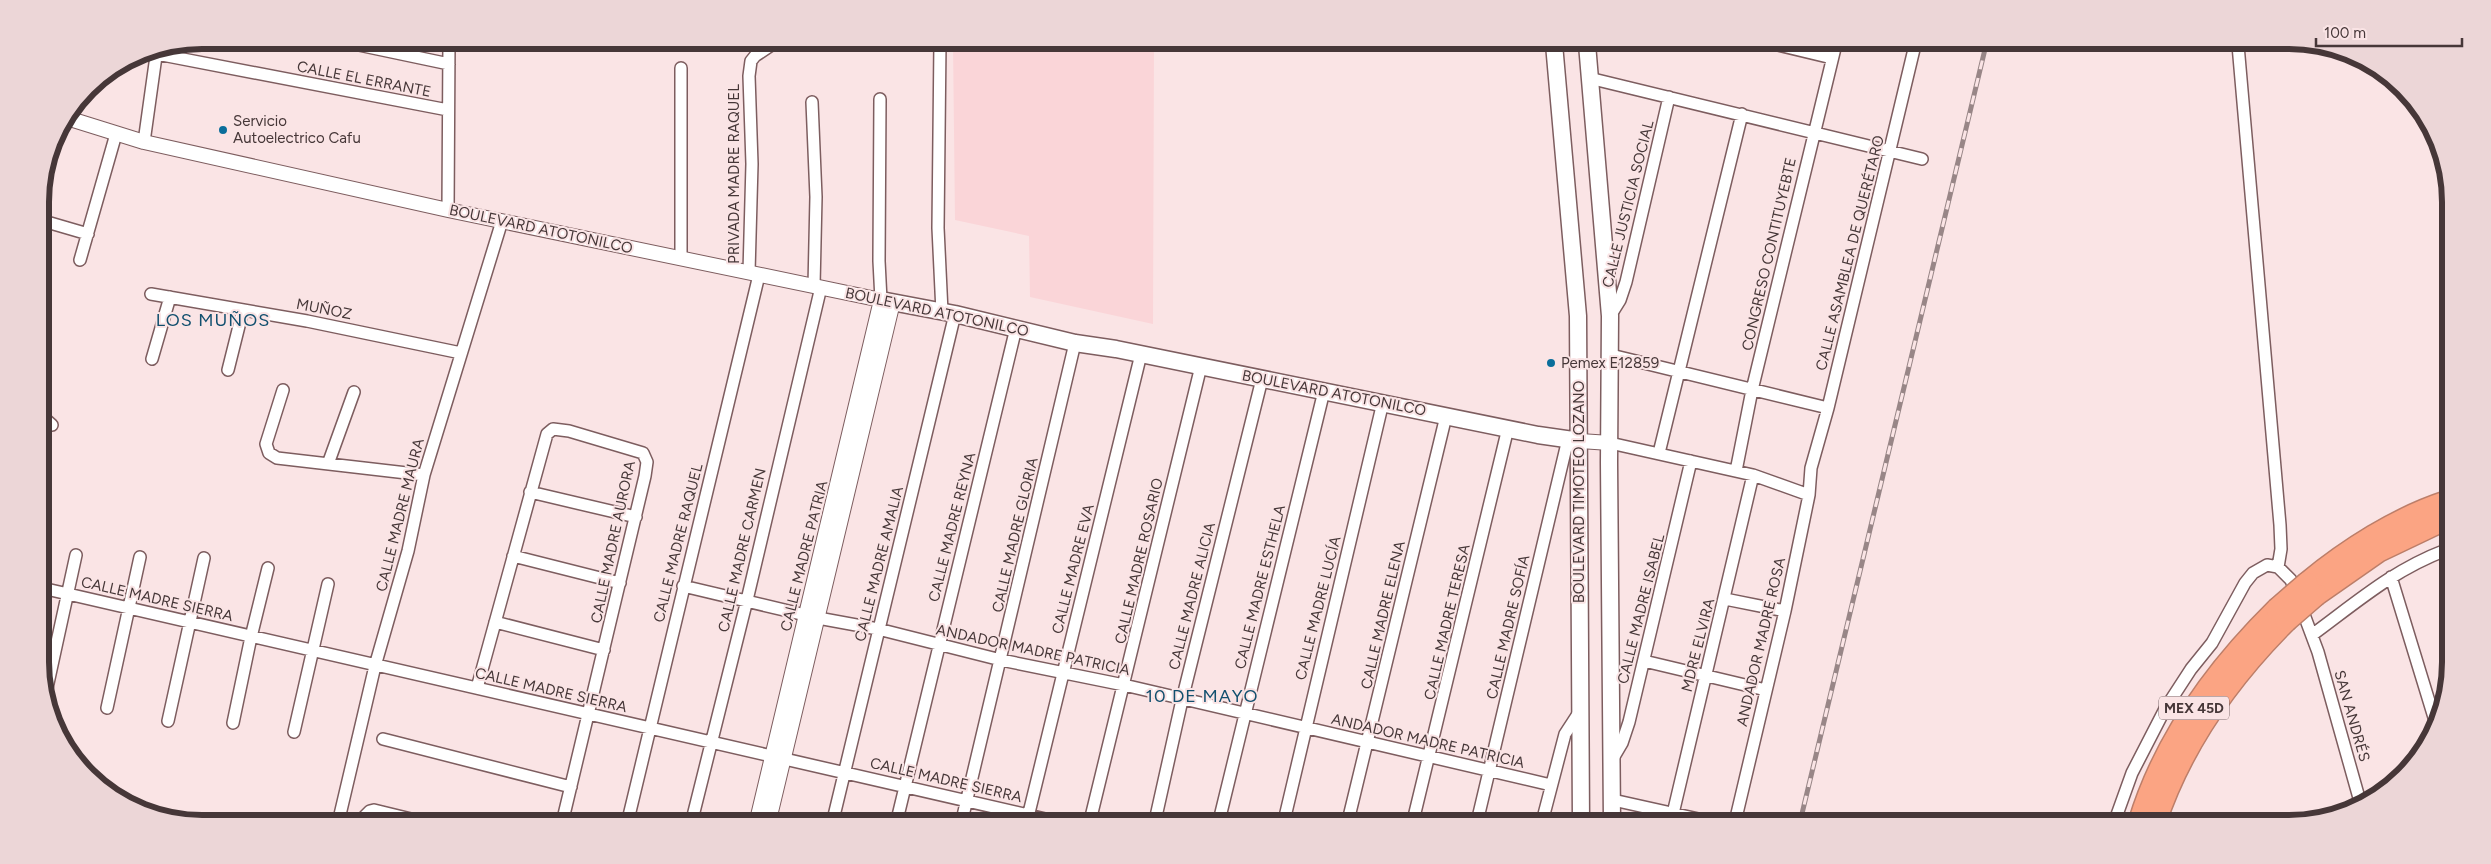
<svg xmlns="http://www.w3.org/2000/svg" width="2491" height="864" font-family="Figtree,sans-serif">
<rect width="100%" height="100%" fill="#fae4e5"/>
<path fill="#fad5d8" d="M953,42L1154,43L1153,324L1030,297L1029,236L955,220Z"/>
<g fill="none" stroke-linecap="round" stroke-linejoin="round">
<defs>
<path id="minor" d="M335,40L449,64
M940,42L938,228L942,312
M1774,44L1832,58
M2238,45L2280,525L2281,549L2278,567
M157,54L448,110
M681,68V259
M1589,78L1922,159
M880,99L879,261L881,300
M812,102L816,197L814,286
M144,142L157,49
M448,210L449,41
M40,220L88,234
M80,260L116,134
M749,272L752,164L749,76L751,61L755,56L776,42
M151,294L307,321L461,353
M1610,316L1620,300L1626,282L1669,97
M1611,355L1828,408
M152,359L170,297
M228,370L243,310
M283,390L266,444L269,453L277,458L424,475
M42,416L52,425
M1610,443L1753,475L1809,495
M1659,453L1742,114
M328,464L354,392
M1736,471L1752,390L1836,44
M530,492L636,517
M513,556L620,583
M2391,577L2436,724
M683,586L818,618L878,629L1001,660L1124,685L1551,785
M42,588L1054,821
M1725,599L1785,611
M495,622L604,650
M2312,635C2357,602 2393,570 2446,550
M1644,661L1766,690
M477,688L547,434L553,429L569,431L643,453L647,462L645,476L563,819
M45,697L76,555
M107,708L140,557
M168,721L204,558
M233,723L251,637L268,568
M294,732L328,584
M383,739L571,787
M1612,760L1622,743L1629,722L1691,461
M1613,800L1712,822
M339,819L375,666L408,551L424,475L502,221
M362,819L370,811L374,810L411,819
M628,820L759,275
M692,820L747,600L821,287
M833,820L955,314
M897,820L1016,328
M962,820L1075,343
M1027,821L1141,354
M1090,821L1201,366
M1155,821L1182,700L1262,379
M1219,821L1324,391
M1284,821L1383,402
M1348,821L1446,416
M1413,821L1508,428
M1477,822L1568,439
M1542,822L1565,734L1580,711
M1671,822L1753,475
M1735,822L1785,611L1809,495L1811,468L1828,408L1915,45
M2114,823L2132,773L2165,709L2191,669L2212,643L2245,583L2253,573L2267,565L2278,567L2291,580L2318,652L2361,805"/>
<path id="tertiary" d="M67,118L144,142L448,210L881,300L757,820
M1580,441L1610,443
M769,820L893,302"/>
<path id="secondary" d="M1554,44L1578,316L1581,822
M1587,44L1610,316L1609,462L1612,822
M881,300L955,314L1075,343L1116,349L1538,435L1580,441"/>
<path id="motorway" d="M2307,583C2347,550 2397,518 2446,502
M2316,595L2379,551L2446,519
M2139,823C2164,740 2216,669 2277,609
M2155,823C2181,745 2228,679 2286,621"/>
</defs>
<use href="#minor" stroke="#7d5d5f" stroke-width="14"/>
<use href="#tertiary" stroke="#7d5d5f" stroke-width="16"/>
<use href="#secondary" stroke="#7d5d5f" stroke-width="19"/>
<use href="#motorway" stroke="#bc7e69" stroke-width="24"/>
<use href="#minor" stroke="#fff" stroke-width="11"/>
<use href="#tertiary" stroke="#fff" stroke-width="14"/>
<use href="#secondary" stroke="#fff" stroke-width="16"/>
<use href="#motorway" stroke="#fba483" stroke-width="21"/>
<defs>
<path id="rail" d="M1800,822L1986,45"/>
</defs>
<use href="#rail" stroke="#988687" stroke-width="5"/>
<use href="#rail" stroke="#fae4e5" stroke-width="3" stroke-dasharray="9" stroke-linecap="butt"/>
<defs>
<path id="motorway-bridge" d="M2277,609L2307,583
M2286,621L2316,595"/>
</defs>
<use href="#motorway-bridge" stroke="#bc7e69" stroke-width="24" stroke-linecap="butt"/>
<use href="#motorway-bridge" stroke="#fba483" stroke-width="21"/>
</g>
<g fill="#0a6e9b" stroke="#fae4e5" stroke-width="2">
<circle cx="223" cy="130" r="5"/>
<circle cx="1551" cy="363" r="5"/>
</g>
<g text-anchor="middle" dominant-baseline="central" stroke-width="4" stroke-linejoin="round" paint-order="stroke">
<rect fill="#fae4e5" stroke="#7c6b6c" stroke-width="1" x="2159" y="696.5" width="70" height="23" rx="4"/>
<g font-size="14" font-weight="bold" fill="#463738">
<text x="2194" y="708">MEX 45D</text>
</g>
<g font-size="15" fill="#463738" stroke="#fae4e5">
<text transform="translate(364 79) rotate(11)">CALLE EL ERRANTE</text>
<text transform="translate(734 174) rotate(-90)">PRIVADA MADRE RAQUEL</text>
<text transform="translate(1628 204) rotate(-76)">CALLE JUSTICIA SOCIAL</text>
<text transform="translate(541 229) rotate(12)">BOULEVARD ATOTONILCO</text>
<text transform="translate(1850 253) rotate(-76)">CALLE ASAMBLEA DE QUERÉTARO</text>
<text transform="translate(1769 254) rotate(-77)">CONGRESO CONTITUYEBTE</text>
<text transform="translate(324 309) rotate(11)">MUÑOZ</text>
<text transform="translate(937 312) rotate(12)">BOULEVARD ATOTONILCO</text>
<text transform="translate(1334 393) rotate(11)">BOULEVARD ATOTONILCO</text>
<text transform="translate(1579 492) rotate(-90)">BOULEVARD TIMOTEO LOZANO</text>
<text transform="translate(400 515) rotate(-76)">CALLE MADRE MAURA</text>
<text transform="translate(952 527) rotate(-76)">CALLE MADRE REYNA</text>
<text transform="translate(1015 535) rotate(-77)">CALLE MADRE GLORIA</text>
<text transform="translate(613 542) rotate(-78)">CALLE MADRE AURORA</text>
<text transform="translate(678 543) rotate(-76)">CALLE MADRE RAQUEL</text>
<text transform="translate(742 550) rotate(-77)">CALLE MADRE CARMEN</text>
<text transform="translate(804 556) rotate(-76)">CALLE MADRE PATRIA</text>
<text transform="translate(1139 561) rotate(-77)">CALLE MADRE ROSARIO</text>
<text transform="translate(879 564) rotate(-76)">CALLE MADRE AMALIA</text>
<text transform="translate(1073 569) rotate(-76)">CALLE MADRE EVA</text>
<text transform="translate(1260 587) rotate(-76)">CALLE MADRE ESTHELA</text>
<text transform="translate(1192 596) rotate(-76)">CALLE MADRE ALICIA</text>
<text transform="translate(157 599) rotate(13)">CALLE MADRE SIERRA</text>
<text transform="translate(1318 608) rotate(-76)">CALLE MADRE LUCÍA</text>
<text transform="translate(1641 609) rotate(-76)">CALLE MADRE ISABEL</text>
<text transform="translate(1383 615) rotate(-77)">CALLE MADRE ELENA</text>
<text transform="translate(1447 622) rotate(-77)">CALLE MADRE TERESA</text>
<text transform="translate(1508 627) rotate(-77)">CALLE MADRE SOFÍA</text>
<text transform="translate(1761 642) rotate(-77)">ANDADOR MADRE ROSA</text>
<text transform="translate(1698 645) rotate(-76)">MDRE ELVIRA</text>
<text transform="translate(1033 650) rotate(12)">ANDADOR MADRE PATRICIA</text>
<text transform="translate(551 690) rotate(13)">CALLE MADRE SIERRA</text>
<text transform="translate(2352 716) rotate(74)">SAN ANDRÉS</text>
<text transform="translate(1428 741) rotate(13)">ANDADOR MADRE PATRICIA</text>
<text transform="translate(946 780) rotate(13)">CALLE MADRE SIERRA</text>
</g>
<g font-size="15" fill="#463738" stroke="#fae4e5" text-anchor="start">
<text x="233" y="121">Servicio<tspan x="233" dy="17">Autoelectrico Cafu</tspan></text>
<text x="1561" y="363">Pemex E12859</text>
</g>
<g font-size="18" letter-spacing="1" fill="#114f6e" stroke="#fae4e5">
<text x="213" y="320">LOS MUÑOS</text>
<text x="1202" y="696">10 DE MAYO</text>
</g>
</g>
<path d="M0 0H2491V864H0ZM202 49H2289A153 153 0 0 1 2442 202V662A153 153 0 0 1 2289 815H202A153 153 0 0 1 49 662V202A153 153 0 0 1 202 49Z" fill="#ecd6d7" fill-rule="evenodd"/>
<path fill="none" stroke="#463738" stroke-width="6" d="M202 49H2289A153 153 0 0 1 2442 202V662A153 153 0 0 1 2289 815H202A153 153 0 0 1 49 662V202A153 153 0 0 1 202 49Z"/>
<path d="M2316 38v8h146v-8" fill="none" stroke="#463738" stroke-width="2.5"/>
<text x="2324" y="38" font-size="15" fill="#463738" stroke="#fae4e5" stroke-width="4" paint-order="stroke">100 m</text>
</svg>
